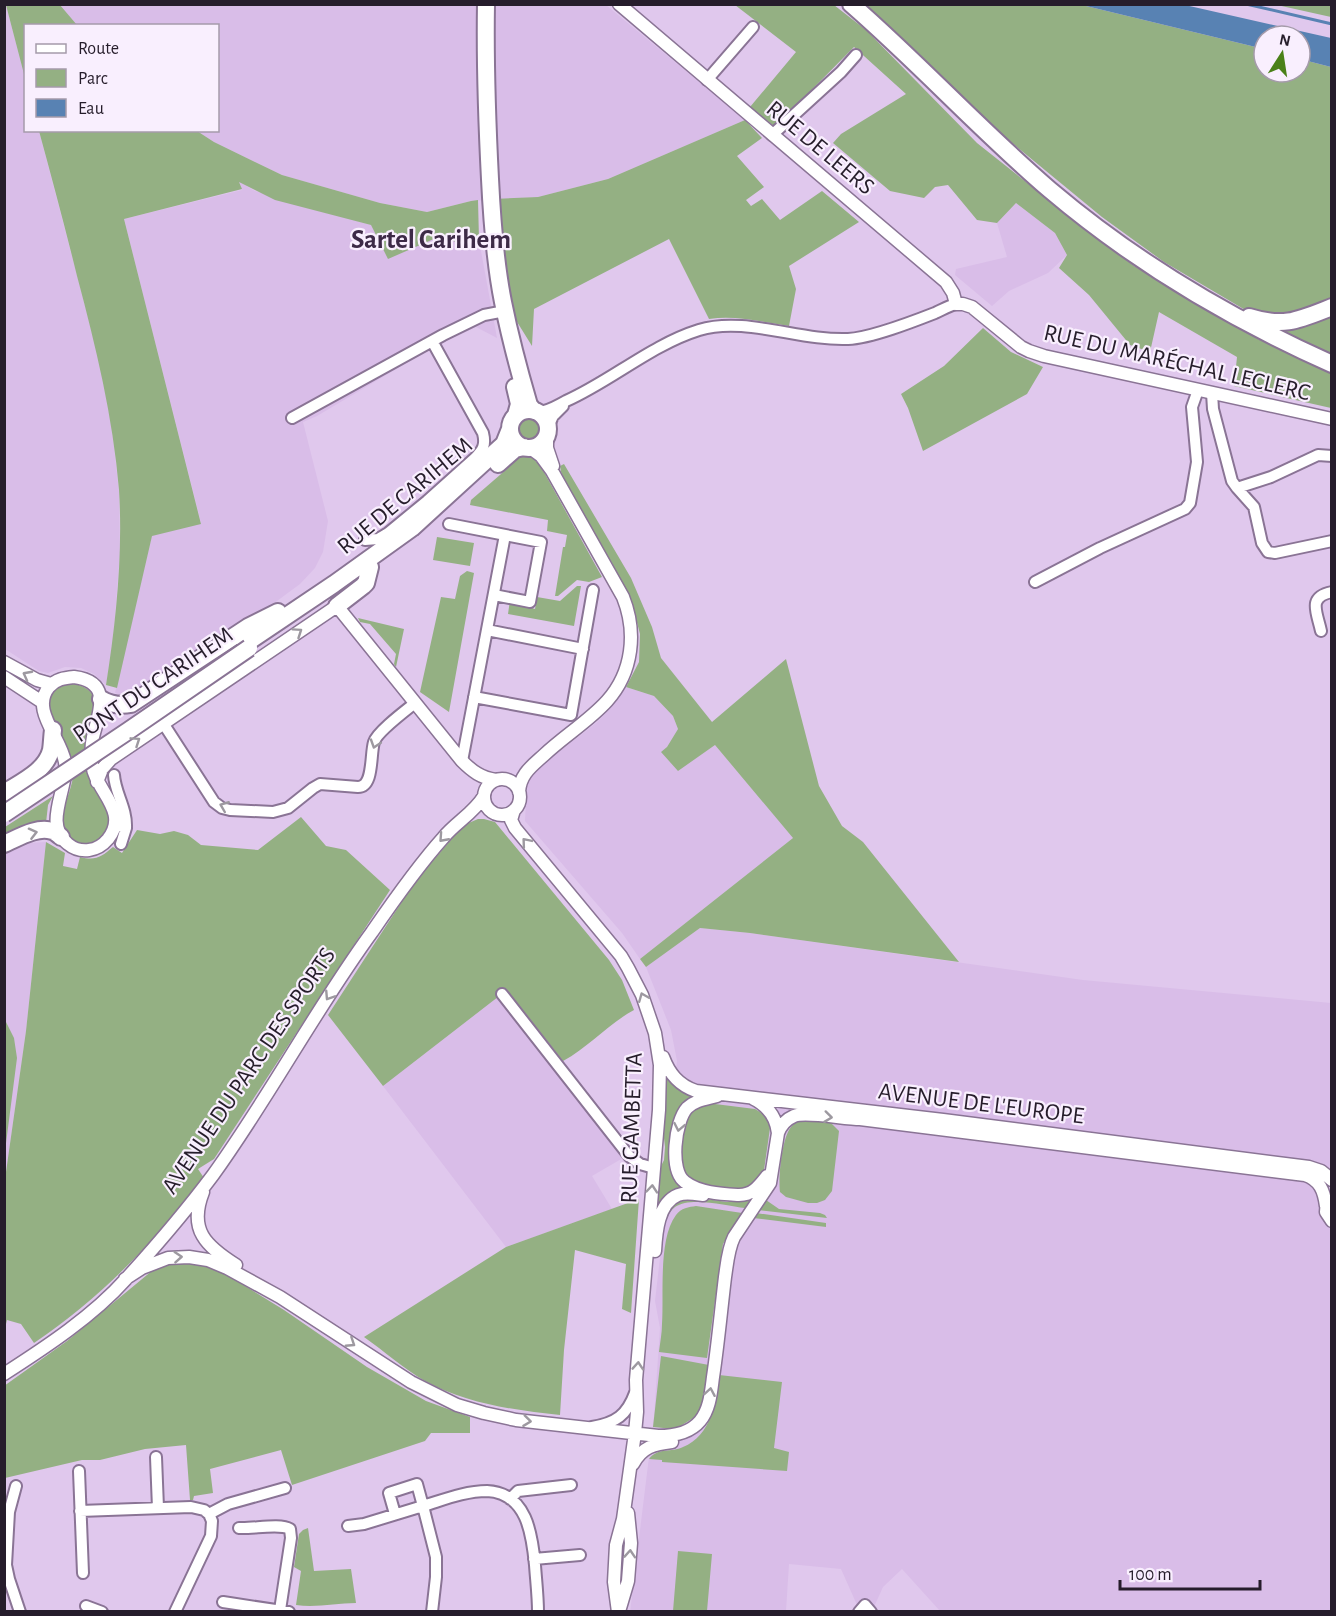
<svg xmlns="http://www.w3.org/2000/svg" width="1336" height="1616" font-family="'Alegreya Sans',sans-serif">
<rect width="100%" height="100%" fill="#e0c8ed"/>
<path fill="#d9bde8" d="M4,5H6L25,78L26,130L39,131L98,355L112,428L119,492L120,552L113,644L106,685L94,674L81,668L65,667L48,673L39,671L5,649Z
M60,5H606L745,120L608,179L538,197L471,201L427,212L380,203L282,175L214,142L197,131L218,130V26L77,25Z
M238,181L255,191L371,225L388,258L443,235L457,243L479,240L497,338L476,327L430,349L317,416L303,422L328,521L323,552L315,568L300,584L277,601L129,698L115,693L152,535L201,523L124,219L242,190Z
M1016,203L1055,233L1067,255L1048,273L1009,291L992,306L955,275L956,269L1007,257L997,223Z
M626,687L654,696L673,716L678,729L667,747L678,770L715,745L793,838L640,959L622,933L525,821L527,779L540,764L577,738L596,723L611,708Z
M46,842L26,1031L5,1179V853L28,843Z
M700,928L750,933L1083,980L1331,1003V1611H940L902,1569L883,1587L874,1607L857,1605L841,1569L789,1564L786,1611L630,1612L654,1416L660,1328L655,1301L664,1223L672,1101L677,1061L671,1030L646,967Z
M498,997L623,1158L592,1176L612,1209L506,1247L383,1086Z"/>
<path fill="#94b083" d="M6,5H60L77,25L26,26L25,78Z
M735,5H834L866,30L977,143L1065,213L1134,266L1258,339L1331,372V408L1234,386L1237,357L1159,312L1150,352L1130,345L1089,295L1059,268L1067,255L1055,233L1016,203L997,223L977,220L948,185L935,187L924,198L890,191L833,143L841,134L906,94L854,47L775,127L750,107L796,52Z
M865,5H1082L1264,49V72H1300V59L1331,67V303L1298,316L1252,314L1164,262L1102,217L994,128Z
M1277,5H1331V17Z
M745,120L762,138L737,156L764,187L746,200L751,206L762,199L780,220L822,191L859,222L789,266L796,289L789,326C762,322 736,315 709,319L669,239L534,309L532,346L509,309L493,199L538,197L608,179Z
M39,131H197L214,142L282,175L380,203L427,212L471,201L478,200L479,240L457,243L443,235L388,259L371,225L275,200L239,182L242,189L124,219L201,524L152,536L117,688L106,685C116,622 123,555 119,490C113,417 96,347 77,276C65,227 52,179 39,131Z
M1331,311V357L1279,331L1280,329Z
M983,328L1011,352L1043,367L1027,394L923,451L908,408L901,394L944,366Z
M517 429a12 12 0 1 1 24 0a12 12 0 1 1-24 0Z
M523,455C534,455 538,464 544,472L602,577L589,582L577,580L558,596H555L563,547H565L567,535L547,531L548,520L470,505L471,500L508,468L507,465L517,456Z
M564,464L631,578L652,627L661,658L712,722L786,659L819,786L842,826L863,842L959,962L750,933L700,928L646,967L640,959L793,838L715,745L678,771L661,752L667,747L678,729L673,716L654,696L626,687L639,662L640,634L633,607L612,563L580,512L561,472L560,466Z
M437,537L474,543L470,566L433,560Z
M467,571L474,573L449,712L420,692L441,597L455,599L460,576Z
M577,586H581L574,626L508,614L510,600L535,609L537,597L560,601Z
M358,618L404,629L396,667L394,664L396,654L370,624L360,622Z
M68,682C81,685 92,688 96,702C100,718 82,740 83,759C84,768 90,781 95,789C103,802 117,817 105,833C102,838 96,842 90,843C81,845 72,842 67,834C56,814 71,796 73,776C74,769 63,740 60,733C56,725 46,713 47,704C49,693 59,686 68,682Z
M53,796L48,805L46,823L5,838V827Z
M301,817L326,846L346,850L390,890L214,1159L198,1169L204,1178C155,1241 100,1299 34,1343L21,1324L7,1320L5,1328V1179L26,1031L46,842L65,853L63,866L77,869L80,857C96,861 101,857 113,847L122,853L137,830L160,834L174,831L188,835L201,845L258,850Z
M478,819H484L495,822L609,960L622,980L634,1010C608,1024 589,1047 563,1061L507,990L383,1086L328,1015L414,883L460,829L464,825Z
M5,1020L14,1038L17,1058L5,1151L4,1073L6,1058Z
M667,1076L694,1096L675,1119L684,1190L655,1215L660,1168L664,1160L665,1147L663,1130Z
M707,1103L755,1109L765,1115L768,1121L770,1128L764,1170L758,1183L744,1191L703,1188L687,1179L680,1158L682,1128L687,1113Z
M810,1120L831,1123L839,1131L832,1191L825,1200L817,1203H808L786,1197L780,1192C778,1178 782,1135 792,1126C796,1121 803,1120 810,1120Z
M698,1198L727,1202L749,1198L752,1199L745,1208C727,1206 691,1196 675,1207C668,1212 665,1223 661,1231C662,1223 664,1219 668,1212C676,1197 681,1199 698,1198Z
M639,1199L631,1313L622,1309L626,1264L575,1250L564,1350L560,1415C514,1410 467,1404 425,1381C404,1369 384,1351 364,1337L506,1247Z
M766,1200L779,1209L820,1213L825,1215L827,1218L758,1210Z
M696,1206L742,1213L723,1244L707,1358L659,1352C660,1343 662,1333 662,1324C664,1294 658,1239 676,1215C681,1208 689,1207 696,1206Z
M756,1213L826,1223V1227L753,1218Z
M186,1261L205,1265L221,1271L284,1310L367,1367L426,1401L470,1417V1433H431L425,1441L292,1485L281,1450L210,1469L213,1493L194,1496L193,1500H190L186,1445L145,1449L100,1460H82L5,1478L4,1386L67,1341L153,1270L169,1263Z
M661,1356L709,1365L704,1404L698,1415L679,1427L674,1429L653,1427Z
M719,1375L782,1382L774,1448L789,1452L787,1471L662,1462V1460L649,1459C658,1447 671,1453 683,1447C711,1436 717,1401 719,1375Z
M308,1528L314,1571L351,1569L356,1603C336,1603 316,1608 296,1605L301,1571L294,1567L299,1534L303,1530Z
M678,1551L712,1554L707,1611H673Z"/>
<path fill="#5882b3" d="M1082,5H1185L1331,38V67L1300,59V36H1264V49Z"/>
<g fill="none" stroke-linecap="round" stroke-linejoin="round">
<path stroke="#5882b3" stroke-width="3" d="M1246,4L1332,24"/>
<defs>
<path id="minor" d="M707,80L753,27
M772,135L841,72L856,55
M1212,393L1213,409L1232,481L1237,488L1271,477L1318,455L1332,456
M537,412C548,412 556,406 566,401C611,381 651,345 699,330C745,316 799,341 848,339C871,338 912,322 935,313C942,310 948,306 956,304
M292,418L443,335L484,315L505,311
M548,427L553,416L563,406
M1237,488L1254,507L1262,543L1268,552L1275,553L1332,541
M449,524L541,542L530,602L494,595
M365,540L378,539L388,533L427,501L475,458C483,450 486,445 483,433L432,341
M1035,582L1100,548L1185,509L1190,503L1197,462L1192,407L1198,390
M487,630L583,649
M1321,631C1317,612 1307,597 1332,592
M474,697L571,715L593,590
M163,723L214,802L222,808L230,810L273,812L288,808L313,788L320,784L358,787C374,787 370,755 374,742C377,732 405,711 415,703
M462,761L505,535
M114,775C115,793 127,808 126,828L115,825
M121,844L126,828
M502,994L629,1156L640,1164L654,1168
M592,1427C616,1423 627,1415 635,1393
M156,1457L158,1508
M79,1471L83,1573
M16,1486L9,1512L6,1565L9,1579L20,1612
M510,1499L518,1491L571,1485
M80,1511L191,1507L204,1510L209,1514
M209,1514L228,1504L285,1488
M395,1514L389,1493L417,1484L423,1506C443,1500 465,1491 487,1491C527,1493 532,1534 535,1565C536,1580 538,1596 538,1612
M348,1526L364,1524L423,1506L436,1557V1577L432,1612
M239,1528C253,1529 280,1523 290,1529L291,1538L280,1610
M534,1559L580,1555
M223,1602L289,1612
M86,1606L102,1612
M175,1612L211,1536L212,1521L209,1514
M859,1612L865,1605L871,1612"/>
<path id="tertiary" d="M619,4L946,282L953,293L956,304H963L972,307L1021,347L1029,351L1044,356L1332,419
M547,435V448L553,466
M4,662L37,680L51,684
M4,677L42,702
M74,677C113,682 99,712 93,737C91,746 91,755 92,764C95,791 130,811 108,839C103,845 97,849 89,850C81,851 74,849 68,844C42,824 69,788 65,762C61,737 30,710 49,687C56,679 64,678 74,677Z
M484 797a18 18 0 1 1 36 0a18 18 0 1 1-36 0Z
M97,782L102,769L111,759L337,606L462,761C472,771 481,778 496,780
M519,792C520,774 532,766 544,755C564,736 589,721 607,701C633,672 637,632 623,597L552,471L541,456L530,448
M514,810L511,820L515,828L621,956L628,968L642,995L655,1033L660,1065L659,1110L636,1380L637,1412L635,1433L623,1519L616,1545L614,1582L618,1612
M663,1057C669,1073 678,1085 696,1091L943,1120L1309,1167L1321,1171L1332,1180
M717,1096C706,1099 695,1100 687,1108C675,1121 669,1171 685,1182C699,1193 722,1194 739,1195C753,1195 759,1186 767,1176
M778,1133C781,1125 787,1119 794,1116C806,1111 844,1119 860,1119L1305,1175C1320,1180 1324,1191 1326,1206
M203,1192C188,1230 206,1246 236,1265
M1327,1200L1326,1212L1332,1221
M655,1251C656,1233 658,1203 678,1195C686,1192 695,1194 703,1195
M125,1279L142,1268L168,1258L189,1257L208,1260L227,1268L280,1297L411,1382L457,1405L484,1413L516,1420L658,1436C673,1436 690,1433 700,1421C710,1409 711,1392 713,1377C718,1344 721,1310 725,1277C727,1264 728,1249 734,1237L770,1183L778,1133C776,1116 767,1105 752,1098
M4,1374C46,1347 93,1316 126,1279C156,1246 186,1211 213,1175C270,1096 315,1010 372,932C394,900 417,867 443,838C455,823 474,813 484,796
M633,1464C642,1447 654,1444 672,1442
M620,1608L628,1581L631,1543L628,1513"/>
<path id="primary" d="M486,4C485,63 487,121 490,179C492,220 495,262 503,302C510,337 519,371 529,405L534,411
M515,387L519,404L516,415
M510 429a19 19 0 1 1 38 0a19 19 0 1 1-38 0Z
M498,464L515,449L524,447
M337,606L363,586L366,583L370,567
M245,644L334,584L412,528L504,444L510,429
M101,699C111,705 120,706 131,704L248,627L278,612
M4,793C21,782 46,771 51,750C52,744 52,737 53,730
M4,844C18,838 37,826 52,831C54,831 60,836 61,837"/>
<path id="trunk" d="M851,4C920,64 981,131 1050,190C1135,262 1231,319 1332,364
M1249,317C1284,328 1299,320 1332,307"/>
</defs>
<use href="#minor" stroke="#8a7495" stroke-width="14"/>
<use href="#tertiary" stroke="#8a7495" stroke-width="15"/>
<use href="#primary" stroke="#8a7495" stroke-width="20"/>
<use href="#trunk" stroke="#8a7495" stroke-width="20"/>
<use href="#minor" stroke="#fff" stroke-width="10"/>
<use href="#tertiary" stroke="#fff" stroke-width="12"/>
<use href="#primary" stroke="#fff" stroke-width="16"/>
<use href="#trunk" stroke="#fff" stroke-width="16"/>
<defs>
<path id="primary-bridge" d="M4,814L128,731L249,648"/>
</defs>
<use href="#primary-bridge" stroke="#8a7495" stroke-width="20" stroke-linecap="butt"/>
<use href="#primary-bridge" stroke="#fff" stroke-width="16"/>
</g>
<defs><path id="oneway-chevron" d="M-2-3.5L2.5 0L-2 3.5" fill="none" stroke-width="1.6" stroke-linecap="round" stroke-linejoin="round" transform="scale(1.5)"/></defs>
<g stroke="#9d99a0">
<use href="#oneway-chevron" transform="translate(298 632) rotate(-34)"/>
<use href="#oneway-chevron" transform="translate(27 675) rotate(-152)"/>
<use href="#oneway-chevron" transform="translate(136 741) rotate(-34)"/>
<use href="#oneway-chevron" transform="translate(375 744) rotate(108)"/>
<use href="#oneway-chevron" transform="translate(224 806) rotate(-158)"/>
<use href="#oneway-chevron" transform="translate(33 833) rotate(-14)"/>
<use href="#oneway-chevron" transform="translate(443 838) rotate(132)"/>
<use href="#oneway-chevron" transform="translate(526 842) rotate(-130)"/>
<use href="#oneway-chevron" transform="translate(329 996) rotate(123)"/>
<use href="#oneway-chevron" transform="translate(643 997) rotate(-112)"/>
<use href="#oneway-chevron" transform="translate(828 1117) rotate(7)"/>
<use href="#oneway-chevron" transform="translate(679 1127) rotate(101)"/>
<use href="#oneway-chevron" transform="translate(652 1189) rotate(-85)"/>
<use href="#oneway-chevron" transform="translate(178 1257) rotate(-4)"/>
<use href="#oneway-chevron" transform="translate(351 1343) rotate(33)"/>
<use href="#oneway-chevron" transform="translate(638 1366) rotate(-86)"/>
<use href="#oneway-chevron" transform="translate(710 1392) rotate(-80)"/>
<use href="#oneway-chevron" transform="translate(527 1421) rotate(7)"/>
<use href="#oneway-chevron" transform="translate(630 1554) rotate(-86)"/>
</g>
<g text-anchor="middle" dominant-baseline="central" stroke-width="4.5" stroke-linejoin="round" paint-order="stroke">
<g font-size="24" fill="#261d2b" stroke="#f9effe">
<text transform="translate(820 148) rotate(40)">RUE DE LEERS</text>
<text transform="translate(1177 363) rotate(13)">RUE DU MARÉCHAL LECLERC</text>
<text transform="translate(405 496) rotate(-40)">RUE DE CARIHEM</text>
<text transform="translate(153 685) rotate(-34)">PONT DU CARIHEM</text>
<text transform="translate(249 1071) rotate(-56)">AVENUE DU PARC DES SPORTS</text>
<text transform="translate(981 1104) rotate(7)">AVENUE DE L'EUROPE</text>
<text transform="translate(632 1128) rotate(-88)">RUE GAMBETTA</text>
</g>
<g font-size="27" font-weight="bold" fill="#3d2a47" stroke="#f9effe">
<text x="431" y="239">Sartel Carihem</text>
</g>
</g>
<rect width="1336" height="1616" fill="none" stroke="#261d2b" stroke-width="12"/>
<rect x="24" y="24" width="195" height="108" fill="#f9effe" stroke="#a59baa" stroke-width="1.5"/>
<rect x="36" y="44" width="30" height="9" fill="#ffffff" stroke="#a59baa" stroke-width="1.5"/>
<text x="78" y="54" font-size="18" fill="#261d2b">Route</text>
<rect x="36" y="69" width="30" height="18" fill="#94b083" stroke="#a59baa" stroke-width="1.5"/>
<text x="78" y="84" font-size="18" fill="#261d2b">Parc</text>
<rect x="36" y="99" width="30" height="18" fill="#5882b3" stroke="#a59baa" stroke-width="1.5"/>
<text x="78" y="114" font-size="18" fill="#261d2b">Eau</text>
<g transform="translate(1282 54) rotate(12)"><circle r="28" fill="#f9effe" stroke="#a59baa" stroke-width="1.5"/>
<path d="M0-4.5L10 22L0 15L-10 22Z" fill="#4b8119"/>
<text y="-9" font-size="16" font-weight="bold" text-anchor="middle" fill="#261d2b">N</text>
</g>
<path d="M1120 1580v9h140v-9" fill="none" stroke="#261d2b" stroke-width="3"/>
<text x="1129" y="1580" font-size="18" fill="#261d2b" stroke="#f9effe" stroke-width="4.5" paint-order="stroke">100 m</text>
</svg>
